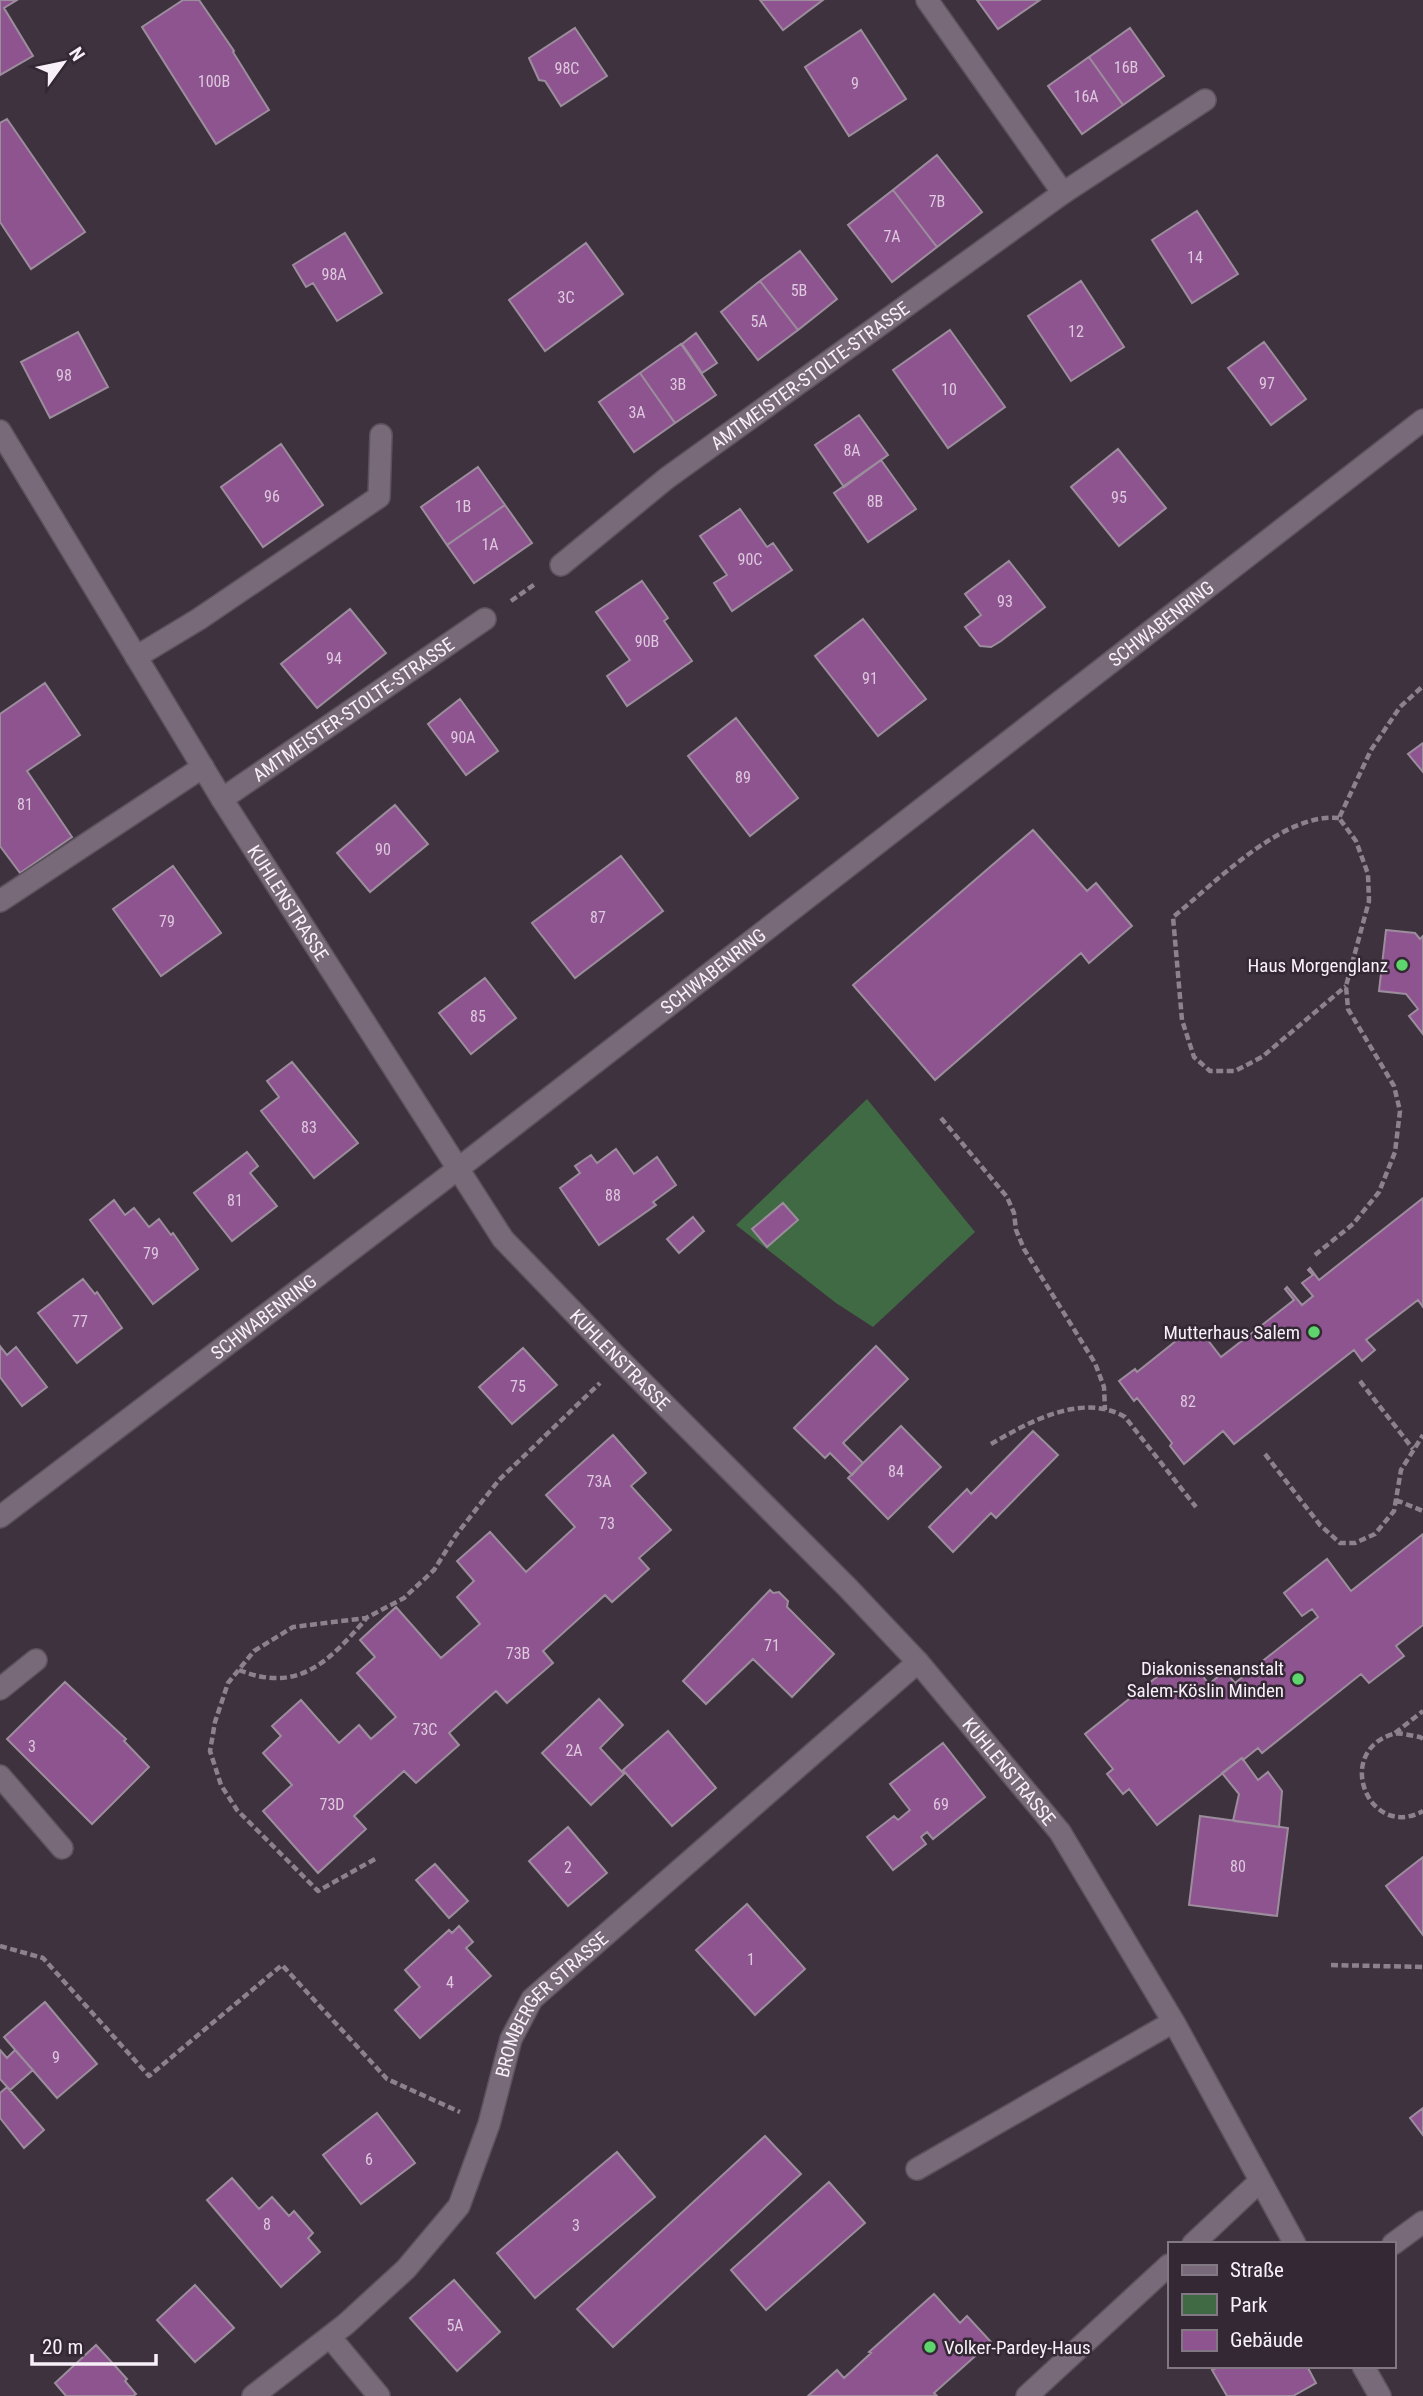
<svg xmlns="http://www.w3.org/2000/svg" width="1423" height="2396" font-family="'Roboto Condensed',sans-serif">
<rect width="100%" height="100%" fill="#3f323f"/>
<path fill="#406a43" d="M867,1099L975,1232L873,1327L836,1303L736,1225Z"/>
<path fill="#8e5490" stroke="#9c8d9c" stroke-width="2" d="M0,0H17L4,8L33,56L0,75Z
M183,0H199L234,51L233,52L269,110L216,144L142,27Z
M760,0H823L783,30Z
M977,0H1040L998,29Z
M575,28L607,76L561,106L545,81L539,80L529,58Z
M1130,28L1164,76L1123,105L1089,57Z
M861,30L906,99L849,136L805,67Z
M1089,57L1123,105L1082,134L1048,86Z
M7,119L85,232L31,269L0,222V123Z
M937,155L982,212L937,247L893,190Z
M893,190L937,247L892,282L848,225Z
M1197,211L1238,274L1192,303L1152,240Z
M345,233L382,293L337,321L313,283L306,287L293,265Z
M586,243L623,294L545,351L509,300Z
M800,251L837,299L798,330L760,281Z
M760,281L798,330L758,360L721,312Z
M1081,281L1124,347L1071,381L1028,316Z
M950,330L1005,407L948,448L893,370Z
M78,332L108,387L50,418L21,362Z
M696,333L717,363L702,373L682,344Z
M1264,342L1306,399L1271,425L1228,368Z
M681,344L716,395L675,423L640,373Z
M640,373L675,423L634,452L599,402Z
M859,415L888,455L844,487L815,445Z
M281,444L323,505L263,547L221,487Z
M1118,449L1166,508L1119,546L1071,487Z
M881,460L916,509L868,542L834,493Z
M478,467L505,505L447,545L421,507Z
M505,505L532,543L474,583L447,545Z
M740,509L767,547L773,543L792,570L732,611L714,583L727,575L700,536Z
M1009,561L1045,607L1001,641L991,647L980,646L965,627L981,615L965,594Z
M642,581L668,618L664,621L692,661L627,706L607,676L630,660L596,612Z
M350,609L386,653L317,708L281,664Z
M863,619L926,699L878,736L815,656Z
M45,683L80,735L27,771L72,837L20,873L0,846V714Z
M460,699L498,751L466,775L428,724Z
M736,718L798,798L750,836L688,756Z
M1423,743V772L1408,754Z
M395,805L428,844L370,892L337,853Z
M1033,830L1087,891L1096,883L1132,926L1089,963L1081,953L935,1080L853,985Z
M621,856L663,911L575,978L532,923Z
M173,866L221,933L161,976L113,909Z
M1386,930L1415,933L1420,939L1423,936V1034L1409,1016L1418,1009L1406,994L1379,991Z
M485,978L516,1018L471,1054L439,1013Z
M292,1062L358,1143L314,1178L261,1111L279,1097L267,1081Z
M616,1149L634,1174L657,1157L676,1185L653,1202L656,1205L599,1245L560,1188L580,1173L575,1166L591,1155L597,1163Z
M247,1152L258,1166L250,1173L277,1206L232,1241L194,1193Z
M1423,1198V1307L1418,1300L1366,1340L1375,1350L1362,1361L1354,1350L1234,1444L1223,1431L1184,1464L1170,1446L1172,1443L1137,1398L1134,1401L1119,1381L1135,1369L1137,1372L1196,1325L1221,1357L1294,1300L1285,1289L1287,1287L1302,1305L1313,1296L1302,1283L1313,1275L1308,1270L1310,1268L1319,1280Z
M114,1200L125,1215L134,1208L149,1227L159,1219L171,1235L173,1233L198,1269L153,1304L90,1220Z
M783,1203L798,1220L767,1247L752,1229Z
M693,1217L704,1231L679,1253L667,1239Z
M83,1279L95,1294L97,1292L122,1328L77,1363L38,1313Z
M0,1346L7,1355L16,1347L47,1387L22,1406L0,1377Z
M876,1346L908,1379L843,1443L863,1463L852,1475L830,1453L825,1458L794,1428Z
M523,1348L557,1385L512,1424L479,1387Z
M901,1426L941,1467L888,1519L848,1478Z
M1033,1431L1058,1455L996,1518L991,1513L953,1552L929,1527L967,1489L971,1494Z
M613,1435L646,1473L631,1486L671,1530L639,1558L649,1569L612,1602L605,1595L543,1651L553,1663L507,1703L496,1691L449,1733L459,1745L416,1783L404,1771L354,1816L366,1829L318,1873L263,1811L292,1785L263,1753L281,1736L272,1726L301,1700L339,1743L359,1725L371,1739L396,1717L357,1673L375,1657L360,1640L396,1607L441,1658L480,1624L457,1597L474,1581L457,1561L490,1532L526,1572L575,1527L546,1495Z
M1423,1534V1625L1396,1646L1404,1656L1369,1683L1361,1674L1262,1753L1258,1748L1243,1760L1242,1758L1157,1825L1129,1789L1123,1794L1107,1774L1113,1769L1085,1734L1172,1665L1179,1674L1193,1664L1209,1684L1225,1671L1235,1683L1318,1617L1312,1609L1302,1616L1284,1593L1327,1559L1351,1591Z
M770,1590L773,1593L779,1592L788,1601L787,1607L834,1654L792,1697L753,1659L706,1704L683,1681Z
M65,1682L126,1739L124,1741L149,1767L92,1824L7,1739Z
M599,1699L623,1725L600,1748L624,1774L591,1805L542,1753Z
M668,1731L716,1788L672,1826L623,1770Z
M943,1743L985,1797L933,1839L927,1832L921,1837L926,1844L893,1870L867,1837L894,1816L898,1820L910,1810L890,1784Z
M1242,1758L1258,1780L1268,1772L1282,1791L1279,1827L1233,1821L1239,1794L1222,1773Z
M1200,1816L1288,1828L1277,1916L1189,1905Z
M568,1827L607,1873L568,1906L529,1861Z
M1423,1857V1935L1386,1886Z
M435,1864L468,1901L449,1918L416,1880Z
M747,1904L805,1969L755,2015L696,1950Z
M459,1926L473,1942L466,1948L491,1976L420,2038L395,2010L420,1987L405,1970L449,1930L452,1933Z
M45,2002L97,2064L57,2098L4,2037Z
M0,2050L7,2058L15,2050L33,2070L10,2090L0,2079Z
M7,2087L44,2130L24,2148L0,2118V2093Z
M1423,2108V2135L1410,2118Z
M377,2113L415,2163L361,2204L323,2155Z
M765,2136L801,2174L613,2347L577,2309Z
M617,2152L655,2197L535,2298L497,2253Z
M232,2178L259,2209L272,2197L289,2216L294,2211L313,2233L308,2238L320,2252L281,2287L207,2200Z
M829,2182L865,2223L766,2310L731,2270Z
M454,2280L500,2332L457,2371L410,2318Z
M195,2285L234,2328L195,2362L157,2320Z
M934,2294L960,2323L967,2316L991,2342L934,2393L937,2396H808L837,2370L844,2378L871,2353L869,2352Z
M96,2345L127,2379L125,2381L136,2394L133,2396H66L55,2383Z
M1220,2366H1307L1316,2383L1293,2396H1227L1212,2370Z"/>
<g fill="none" stroke-linecap="round" stroke-linejoin="round">
<defs>
<g id="minor">
<path d="M927,0L1063,193"/>
<path id="s1" d="M0,431L222,799L503,1239L612,1352L848,1588L918,1662L1060,1832L1176,2026L1295,2244"/>
<path id="s2" d="M561,565L667,478L1063,193L1205,100"/>
<path d="M136,657L199,619L379,497L381,435"/>
<path id="s3" d="M222,799L485,619"/>
<path d="M0,901L203,767"/>
<path id="s4" d="M0,1517L459,1168L1423,420"/>
<path d="M0,1689L36,1660"/>
<path d="M0,1776L62,1848"/>
<path d="M917,2169L1173,2022"/>
<path d="M1193,2244L1259,2182"/>
<path d="M1393,2244L1423,2222"/>
<path d="M330,2337L379,2396"/>
<path d="M1363,2366L1380,2396"/>
<path id="s5" d="M253,2396L346,2324L406,2269L459,2206L489,2124L511,2039L532,1999L918,1662"/>
<path d="M1027,2396L1169,2265"/>
</g>
</defs>
<use href="#minor" stroke="#5c525d" stroke-width="24"/>
<path stroke="#8c818c" stroke-width="4.5" stroke-dasharray="7 3.5" stroke-linecap="butt" d="M511,601L535,584
M1339,818C1283,812 1214,884 1173,917L1182,1020L1194,1057L1210,1071H1235L1262,1057L1346,986
M941,1118L1007,1197L1014,1213L1016,1230L1024,1249L1095,1363L1104,1387L1105,1410
M1315,1255L1353,1224L1379,1192L1395,1152L1400,1111L1394,1086L1348,1009L1346,986L1369,901L1368,874L1356,841L1339,818L1371,750L1400,707L1423,686
M1360,1381L1413,1449
M991,1444C1029,1422 1082,1392 1125,1417L1196,1507
M1265,1454L1320,1525L1340,1543H1355L1375,1534L1394,1511L1401,1470L1423,1435
M1396,1500L1423,1511
M239,1670C299,1694 329,1661 366,1619
M1395,1733L1423,1711
M1423,1739L1420,1737C1412,1736 1400,1732 1393,1734C1333,1752 1369,1841 1423,1811
M375,1859L318,1891L237,1810L221,1785L210,1751L215,1722L228,1683L254,1651L293,1627L366,1618L404,1598L434,1570L456,1535L499,1480L600,1383
M0,1946L43,1958L149,2076L282,1965L387,2079L460,2112
M1331,1965L1423,1967"/>
<use href="#minor" stroke="#786a78" stroke-width="21"/>
</g>
<g fill="#5dd56c" stroke="#342835" stroke-width="2.5">
<circle cx="1402" cy="965" r="7"/>
<circle cx="1314" cy="1332" r="7"/>
<circle cx="1298" cy="1679" r="7"/>
<circle cx="930" cy="2347" r="7"/>
</g>
<g text-anchor="middle" dominant-baseline="central" stroke-width="5" stroke-linejoin="round" paint-order="stroke">
<g font-size="16" fill="#dec9de">
<text x="1126" y="67">16B</text>
<text x="567" y="68">98C</text>
<text x="214" y="81">100B</text>
<text x="855" y="83">9</text>
<text x="1086" y="96">16A</text>
<text x="937" y="201">7B</text>
<text x="892" y="236">7A</text>
<text x="1195" y="257">14</text>
<text x="334" y="274">98A</text>
<text x="799" y="290">5B</text>
<text x="566" y="297">3C</text>
<text x="759" y="321">5A</text>
<text x="1076" y="331">12</text>
<text x="64" y="375">98</text>
<text x="1267" y="383">97</text>
<text x="678" y="384">3B</text>
<text x="949" y="389">10</text>
<text x="637" y="412">3A</text>
<text x="852" y="450">8A</text>
<text x="272" y="496">96</text>
<text x="1119" y="497">95</text>
<text x="875" y="501">8B</text>
<text x="463" y="506">1B</text>
<text x="490" y="544">1A</text>
<text x="750" y="559">90C</text>
<text x="1005" y="601">93</text>
<text x="647" y="641">90B</text>
<text x="334" y="658">94</text>
<text x="870" y="678">91</text>
<text x="463" y="737">90A</text>
<text x="743" y="777">89</text>
<text x="25" y="804">81</text>
<text x="383" y="849">90</text>
<text x="598" y="917">87</text>
<text x="167" y="921">79</text>
<text x="478" y="1016">85</text>
<text x="309" y="1127">83</text>
<text x="613" y="1195">88</text>
<text x="235" y="1200">81</text>
<text x="151" y="1253">79</text>
<text x="80" y="1321">77</text>
<text x="518" y="1386">75</text>
<text x="1188" y="1401">82</text>
<text x="896" y="1471">84</text>
<text x="599" y="1481">73A</text>
<text x="607" y="1523">73</text>
<text x="772" y="1645">71</text>
<text x="518" y="1653">73B</text>
<text x="425" y="1729">73C</text>
<text x="32" y="1746">3</text>
<text x="574" y="1750">2A</text>
<text x="332" y="1804">73D</text>
<text x="941" y="1804">69</text>
<text x="1238" y="1866">80</text>
<text x="568" y="1867">2</text>
<text x="751" y="1959">1</text>
<text x="450" y="1982">4</text>
<text x="56" y="2057">9</text>
<text x="369" y="2159">6</text>
<text x="267" y="2224">8</text>
<text x="576" y="2225">3</text>
<text x="455" y="2325">5A</text>
</g>
<g font-size="19" fill="#f8f0f8" stroke="#342835">
<text stroke="none"><textPath href="#s2" startOffset="313">AMTMEISTER-STOLTE-STRASSE</textPath></text>
<text stroke="none"><textPath href="#s4" startOffset="1465">SCHWABENRING</textPath></text>
<text stroke="none"><textPath href="#s3" startOffset="159">AMTMEISTER-STOLTE-STRASSE</textPath></text>
<text stroke="none"><textPath href="#s1" startOffset="553">KUHLENSTRASSE</textPath></text>
<text stroke="none"><textPath href="#s4" startOffset="898">SCHWABENRING</textPath></text>
<text stroke="none"><textPath href="#s4" startOffset="331">SCHWABENRING</textPath></text>
<text stroke="none"><textPath href="#s1" startOffset="1120">KUHLENSTRASSE</textPath></text>
<text stroke="none"><textPath href="#s1" startOffset="1687">KUHLENSTRASSE</textPath></text>
<text stroke="none"><textPath href="#s5" startOffset="508">BROMBERGER STRASSE</textPath></text>
</g>
<g font-size="19" fill="#f8f0f8" stroke="#342835" text-anchor="end">
<text x="1388" y="965">Haus Morgenglanz</text>
<text x="1300" y="1332">Mutterhaus Salem</text>
<text x="1284" y="1668">Diakonissenanstalt<tspan x="1284" dy="22">Salem-Köslin Minden</tspan></text>
<text x="944" y="2347" text-anchor="start">Volker-Pardey-Haus</text>
</g>
</g>
<rect x="1168" y="2242" width="228" height="126" fill="#342835" stroke="#827883" stroke-width="2"/>
<rect x="1182" y="2265" width="35" height="10" fill="#786a78" stroke="#827883" stroke-width="2"/>
<text x="1230" y="2277" font-size="21" fill="#f8f0f8">Straße</text>
<rect x="1182" y="2294" width="35" height="21" fill="#406a43" stroke="#827883" stroke-width="2"/>
<text x="1230" y="2312" font-size="21" fill="#f8f0f8">Park</text>
<rect x="1182" y="2330" width="35" height="21" fill="#8e5490" stroke="#827883" stroke-width="2"/>
<text x="1230" y="2347" font-size="21" fill="#f8f0f8">Gebäude</text>
<g transform="translate(63 63) rotate(57)" stroke="#342835" stroke-width="5" paint-order="stroke">
<path d="M0-5L12 26L0 18L-12 26Z" fill="#f8f0f8"/>
<text y="-10" font-size="19" font-weight="bold" text-anchor="middle" fill="#f8f0f8">N</text>
</g>
<path d="M32 2354v10h124v-10" fill="none" stroke="#f8f0f8" stroke-width="3.5"/>
<text x="42" y="2354" font-size="21" fill="#f8f0f8" stroke="#342835" stroke-width="5" paint-order="stroke">20 m</text>
</svg>
